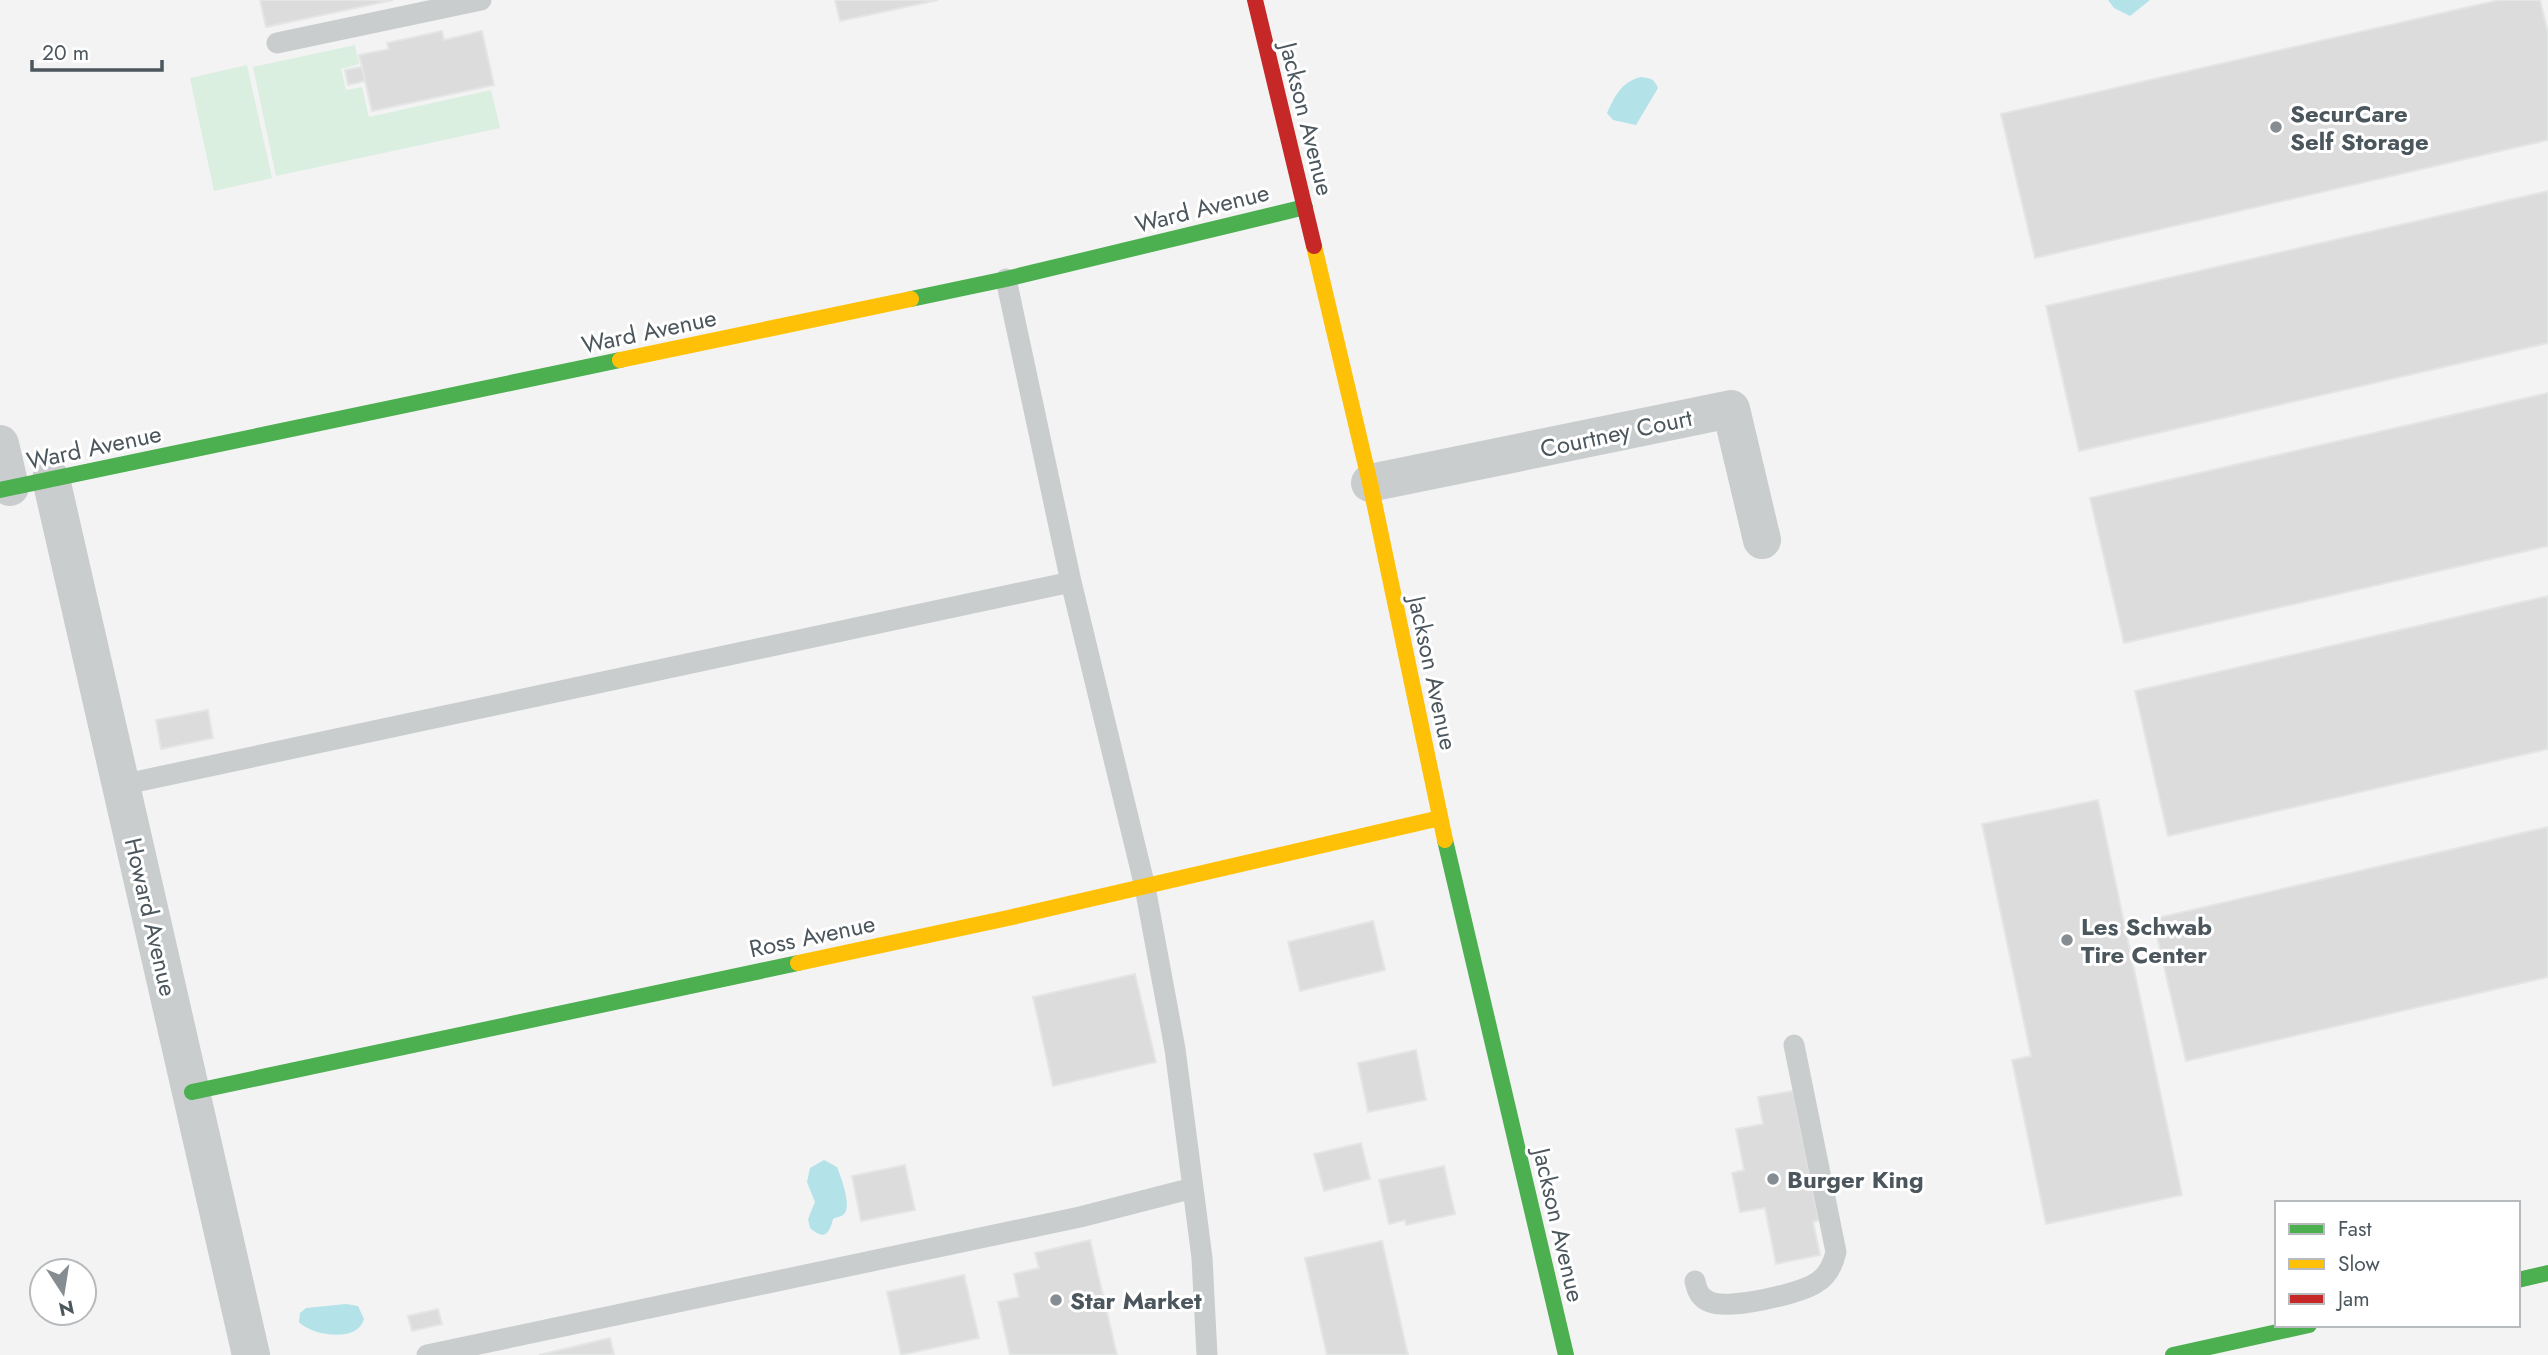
<svg xmlns="http://www.w3.org/2000/svg" width="2548" height="1355" font-family="Jost,sans-serif">
<rect width="100%" height="100%" fill="#f3f3f3"/>
<path fill="#daefe0" d="M355,45L359,64L341,69L346,90L362,87L369,117L491,90L500,128L276,176L253,67Z
M247,65L272,178L214,191L190,78Z"/>
<path fill="#b3e2e8" d="M2108,0H2150L2130,16L2114,8Z
M1641,77C1651,78 1654,79 1658,88L1636,125L1613,120L1607,113C1615,96 1621,82 1641,77Z
M824,1160L837,1167C841,1177 853,1208 843,1215C840,1217 836,1217 833,1219C829,1235 824,1240 810,1228L808,1219L815,1202L807,1182L810,1168Z
M346,1304L358,1306L364,1319C358,1343 312,1336 299,1322L300,1313L306,1308Z"/>
<path fill="#dcdcdd" stroke="#e4e5e5" stroke-width="2" d="M260,0H393L266,27Z
M835,0H938L840,21Z
M2499,0H2540L2548,33V140L2035,258L2001,114Z
M442,31L444,40L482,31L494,85L372,111L359,55L389,49L387,43Z
M362,67L365,81L348,85L345,70Z
M2548,191V343L2079,451L2046,306Z
M2548,393V546L2124,643L2090,498Z
M2548,596V749L2168,836L2135,691Z
M208,710L213,738L161,749L156,720Z
M2098,800L2182,1195L2046,1224L2012,1060L2031,1056L1982,824Z
M2548,827V977L2186,1061L2153,919Z
M1373,921L1385,970L1300,991L1288,942Z
M1135,974L1156,1062L1053,1086L1033,997Z
M1416,1050L1426,1100L1368,1112L1358,1063Z
M1793,1091L1819,1220L1813,1222L1820,1255L1776,1264L1765,1208L1740,1212L1732,1173L1744,1170L1736,1129L1763,1124L1758,1097Z
M1361,1143L1370,1179L1324,1191L1314,1154Z
M905,1165L915,1210L861,1221L852,1176Z
M1444,1166L1455,1214L1406,1225L1405,1220L1389,1224L1379,1180Z
M1090,1240L1117,1355H1010L998,1302L1019,1297L1014,1274L1039,1268L1035,1253Z
M1382,1241L1408,1355H1327L1305,1258Z
M964,1275L979,1338L901,1355L887,1292Z
M438,1309L442,1324L412,1331L408,1316Z
M610,1338L614,1355H539Z"/>
<g fill="none" stroke-linecap="round" stroke-linejoin="round">
<path stroke="#cacdce" stroke-width="21" d="M277,43L481,0
M1006,279L1071,582L1145,887L1175,1049L1193,1188L1202,1258L1207,1355
M121,785L1071,582
M1695,1281C1697,1291 1700,1298 1710,1302C1729,1310 1799,1294 1816,1283C1828,1276 1833,1265 1836,1252L1794,1045
M427,1355L1080,1217L1193,1188"/>
<path stroke="#cacdce" stroke-width="38" d="M0,444L10,487
M51,479L251,1355
M1370,483L1731,409L1762,540"/>
<path stroke="#4caf50" stroke-width="16" d="M911,299L1006,279L1305,207
M0,490L620,360
M1445,840L1566,1355
M192,1092L798,963
M2518,1280L2548,1273
M2173,1355L2309,1325"/>
<path stroke="#ffc107" stroke-width="16" d="M1314,246L1370,483L1445,840
M620,360L911,299
M798,963L1008,918L1440,818"/>
<path stroke="#c62828" stroke-width="16" d="M1255,0L1314,246"/>
</g>
<g fill="#868d92" stroke="#fff" stroke-width="2.5">
<circle cx="2276" cy="127" r="7"/>
<circle cx="2067" cy="940" r="7"/>
<circle cx="1773" cy="1179" r="7"/>
<circle cx="1056" cy="1300" r="7"/>
</g>
<g text-anchor="middle" dominant-baseline="central" stroke-width="6" stroke-linejoin="round" paint-order="stroke">
<g font-size="24" font-weight="bold" fill="#4b565d" stroke="#fff" text-anchor="start">
<text x="2290" y="113">SecurCare<tspan x="2290" dy="28">Self Storage</tspan></text>
<text x="2081" y="926">Les Schwab<tspan x="2081" dy="28">Tire Center</tspan></text>
<text x="1787" y="1179">Burger King</text>
<text x="1070" y="1300">Star Market</text>
</g>
<g font-size="24" fill="#4b565d" stroke="#fff">
<text transform="translate(1307 119) rotate(76)">Jackson Avenue</text>
<text transform="translate(1202 208) rotate(-14)">Ward Avenue</text>
<text transform="translate(649 331) rotate(-12)">Ward Avenue</text>
<text transform="translate(1616 433) rotate(-12)">Courtney Court</text>
<text transform="translate(94 447) rotate(-12)">Ward Avenue</text>
<text transform="translate(1433 673) rotate(78)">Jackson Avenue</text>
<text transform="translate(151 917) rotate(77)">Howard Avenue</text>
<text transform="translate(812 936) rotate(-12)">Ross Avenue</text>
<text transform="translate(1559 1225) rotate(77)">Jackson Avenue</text>
</g>
</g>
<rect x="2275" y="1201" width="245" height="126" fill="#ffffff" stroke="#b7bbbe" stroke-width="2"/>
<rect x="2289" y="1224" width="35" height="10" fill="#4caf50" stroke="#b7bbbe" stroke-width="2"/>
<text x="2338" y="1236" font-size="21" fill="#4b565d">Fast</text>
<rect x="2289" y="1259" width="35" height="10" fill="#ffc107" stroke="#b7bbbe" stroke-width="2"/>
<text x="2338" y="1271" font-size="21" fill="#4b565d">Slow</text>
<rect x="2289" y="1294" width="35" height="10" fill="#c62828" stroke="#b7bbbe" stroke-width="2"/>
<text x="2338" y="1306" font-size="21" fill="#4b565d">Jam</text>
<g transform="translate(63 1292) rotate(168)"><circle r="33" fill="#ffffff" stroke="#b7bbbe" stroke-width="2"/>
<path d="M0-5L12 26L0 18L-12 26Z" fill="#868d92"/>
<text y="-10" font-size="19" font-weight="bold" text-anchor="middle" fill="#4b565d">N</text>
</g>
<path d="M32 60v10h130v-10" fill="none" stroke="#4b565d" stroke-width="3.5"/>
<text x="42" y="60" font-size="21" fill="#4b565d" stroke="#ffffff" stroke-width="5" paint-order="stroke">20 m</text>
</svg>
